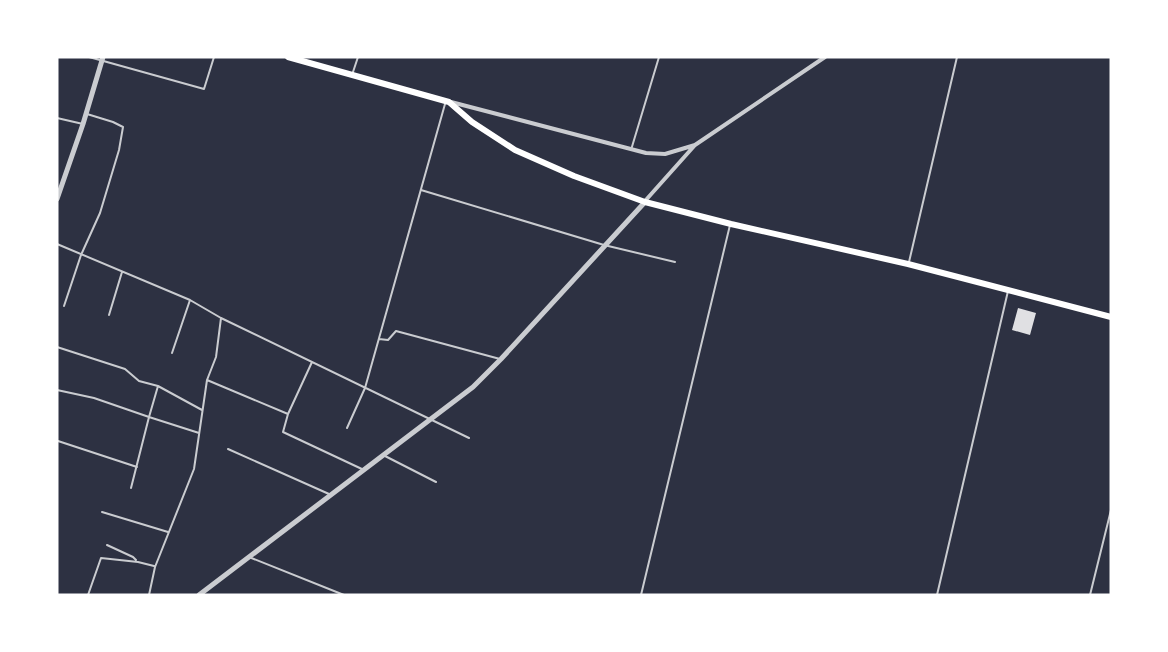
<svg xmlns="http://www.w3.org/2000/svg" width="1168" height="652" font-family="Quicksand,sans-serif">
<rect width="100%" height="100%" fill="#2d3142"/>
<path fill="#e0e0e3" d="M1018,308L1036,313L1030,335L1012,330Z"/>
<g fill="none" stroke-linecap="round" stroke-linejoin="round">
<path stroke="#caccd0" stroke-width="2" d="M89,57L204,89L214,57
M352,75L358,57
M57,118L83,124
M631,150L659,57
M421,190L604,245L675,262
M57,244L190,300L221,318L469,438
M909,262L957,57
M64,306L81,255L100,213L119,150L123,127L113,122L87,114
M109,315L122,272
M379,339L388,340L396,331L500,359
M57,347L125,369L139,381L158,386L202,410
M172,353L190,300
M207,380L288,414L283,432L364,470
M57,390L94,398L149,417L199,433
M288,414L312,362
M347,428L365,388L445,104
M58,441L137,467
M228,449L329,494
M385,456L436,482
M131,488L149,417L158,386
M102,512L168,532
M107,545L133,557L136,560
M249,557L344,595
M88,595L101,558L138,562L154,566
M149,595L155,567L194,469L207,380L216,357L221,318
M641,595L730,225
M937,595L1008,291
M1090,595L1111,510"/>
<path stroke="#caccd0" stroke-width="4" d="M451,102L646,153L665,154L695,145
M645,201L695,145L825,57"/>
<path stroke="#caccd0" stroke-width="5" d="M57,199L83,124L103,57
M199,595L473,387L501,359L645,202"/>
<path stroke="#fff" stroke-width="6" d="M288,57L449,102L472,122L515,150L574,176L645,202L731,224L908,264L1111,317"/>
</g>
<rect width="1168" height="652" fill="none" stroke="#ffffff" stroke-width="117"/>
</svg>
